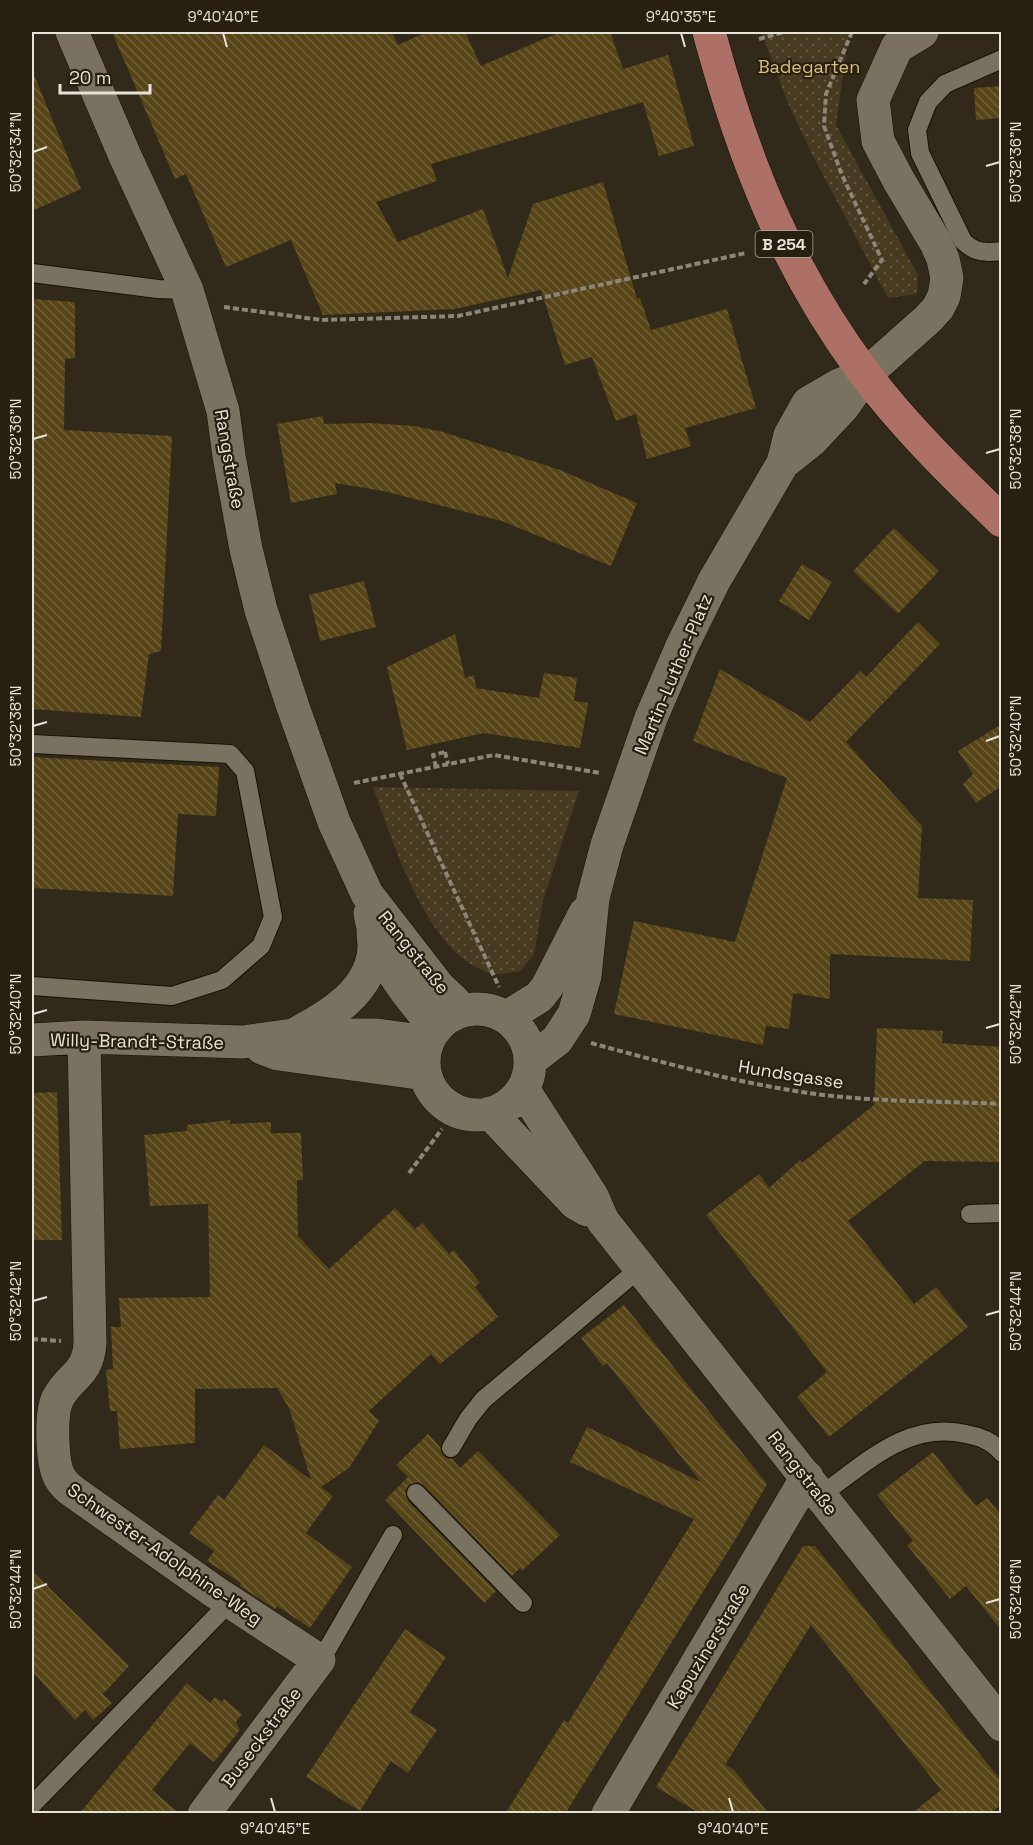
<svg xmlns="http://www.w3.org/2000/svg" width="1033" height="1845" font-family="'Space Grotesk',sans-serif">
<defs>
<pattern id="park-dots" width="8" height="8" patternUnits="userSpaceOnUse" patternTransform="scale(1.5)"><rect width="8" height="8" fill="#463b20"/><path d="M2 2h.1M6 6h.1" fill="none" stroke="#615740" stroke-width="1.8" stroke-linecap="round"/></pattern>
<pattern id="building-back-hatch" width="6" height="6" patternUnits="userSpaceOnUse" patternTransform="scale(1.5)"><rect width="6" height="6" fill="#574518"/><path d="M-1 5l2 2M0 0l6 6M5-1l2 2" fill="none" stroke="#6f6039"/></pattern>
</defs>
<rect width="100%" height="100%" fill="#312a1a"/>
<path fill="url(#park-dots)" d="M761,32H849L836,125L918,275L917,294L888,298L811,152L788,103Z
M373,787L579,791L543,901L534,955L520,971C512,972 501,975 493,974C489,974 484,971 480,969C425,945 392,840 373,787Z"/>
<path fill="url(#building-back-hatch)" d="M112,32H392L398,45L427,32H465L481,66L560,32H610L623,69L668,55L694,146L659,156L643,102L431,164L437,181L376,202L398,242L483,209L508,278L533,204L603,182L637,299L640,298L651,330L727,309L756,408L685,428L691,446L647,459L636,414L616,421L592,357L565,365L541,290L455,309L323,315L291,240L226,267L186,174L175,179Z
M32,70L81,189L32,211Z
M1002,86V118L976,120L974,88Z
M32,299L75,302V358L65,359L64,430L172,436L161,651L149,654L141,717L32,709Z
M323,416L324,424L370,423L414,426L443,432L560,470L637,503L611,566L502,521L383,491L335,483L337,494L291,503L277,424Z
M894,528L939,571L898,614L853,571Z
M802,564L832,582L809,620L779,601Z
M364,581L376,627L320,641L309,595Z
M918,622L940,644L846,742L922,826L918,898L973,900L970,961L830,954V999L793,993L789,1029L766,1026L763,1045L614,1014L634,921L735,942L787,778L693,741L720,669L810,722L860,671L866,677Z
M455,634L465,678L474,675L476,688L539,698L544,673L577,678L574,701L588,703L580,748L484,733L407,750L387,667Z
M1002,724V786L976,803L963,784L973,774L958,751Z
M32,757L219,767L216,816L178,814L173,896L32,888Z
M877,1028L943,1031L942,1043L1002,1047V1162L925,1161L848,1221L914,1304L936,1287L968,1327L829,1437L797,1397L827,1372L706,1215L759,1174L769,1188L800,1160L802,1163L874,1105Z
M57,1092L62,1240H32V1093Z
M230,1120V1124L271,1122V1133H301L303,1180H297L298,1236L329,1269L395,1208L415,1229L422,1223L449,1254L454,1250L480,1283L475,1287L498,1317L440,1364L431,1354L369,1411L379,1421L349,1468L321,1487L333,1496L306,1533L352,1567L310,1628L277,1606L275,1609L240,1586L241,1583L207,1561L214,1551L189,1533L218,1495L224,1500L264,1445L311,1480L289,1408L277,1388L195,1389V1443L120,1449L117,1411H110L106,1370L113,1369L111,1327H121L119,1298L210,1297L208,1204L150,1206L144,1135L187,1131V1125Z
M624,1305L767,1484L740,1532L565,1814H505L564,1720L568,1723L694,1519L570,1462L587,1427L701,1482L607,1363L603,1366L581,1338Z
M428,1434L440,1447L442,1454L446,1458L452,1459L460,1468L478,1451L560,1535L522,1571L520,1568L512,1576L424,1485L418,1482L409,1485L405,1491L408,1501L496,1591L484,1603L385,1500L408,1477L396,1465Z
M933,1452L976,1506L987,1498L1002,1516V1631L966,1586L950,1599L907,1545L913,1541L877,1495Z
M803,1546H815L1002,1782V1804L989,1814H911L941,1790L811,1625L725,1765L734,1770L769,1814H701L656,1787Z
M32,1571L129,1666L103,1694L112,1703L93,1720L85,1710L75,1720L32,1671Z
M405,1629L446,1657L410,1712L437,1730L408,1773L391,1761L360,1811L306,1777Z
M187,1683L210,1703L215,1697L222,1702L224,1699L242,1714L236,1722L240,1730L214,1762L190,1743L152,1790L180,1814H79Z"/>
<g fill="none" stroke-linecap="round" stroke-linejoin="round">
<defs>
<path id="service" d="M1002,59L945,84L928,102L917,130L920,153L963,241C975,253 985,253 1002,251
M32,273L158,289L187,290
M32,744L230,754L245,771L273,917L261,946L222,980L172,996L32,986
M970,1214L1002,1213
M451,1448L468,1419L483,1400L640,1268
M416,1493L523,1603
M821,1495C865,1464 908,1420 966,1434C981,1437 992,1441 1002,1453
M319,1660L328,1648L393,1535
M32,1805L230,1602"/>
<path id="minor" d="M72,32L125,156L187,290L223,411L229,456L246,549L261,610L293,707L334,822L367,894L439,987L454,1001L460,1011
M783,463L812,440L843,407L866,374L928,319L938,308L944,296L947,278L943,259L936,243L899,181L878,141L873,100L897,47L922,32
M370,913C377,958 407,995 436,1028
M424 1062a53 53 0 1 1 106 0a53 53 0 1 1-106 0Z
M507,1017L539,997L547,987L585,913
M295,1034C328,1017 372,991 374,948C374,942 373,936 373,930
M84,1037L90,1343C88,1375 70,1375 58,1398C50,1413 52,1462 59,1476C63,1484 69,1489 75,1493L215,1592L319,1660L204,1814
M32,1040L84,1037L243,1042L293,1035H377L428,1042
M262,1048L278,1054L425,1074
M531,1060L557,1040L574,1014L585,976L593,898L607,845L651,718L682,646L714,581L783,463L790,435L808,403L839,385L866,374
M523,1089L592,1196L603,1221L1002,1725
M490,1113L575,1203L587,1210
M608,1814L807,1477"/>
<path id="primary" d="M709,32C743,158 786,268 865,374C905,427 954,475 1002,521"/>
</defs>
<use href="#service" stroke="#181204" stroke-width="20"/>
<use href="#minor" stroke="#181204" stroke-width="34"/>
<use href="#primary" stroke="#181204" stroke-width="34"/>
<path stroke="#8b8679" stroke-width="4" stroke-dasharray="6 3" stroke-linecap="butt" d="M852,32L826,94L824,126L842,175L882,260L864,284
M759,39L784,32
M224,307L322,320L458,316L746,253
M445,752L448,764
M436,767L433,755L445,752L444,750
M400,774L499,987
M354,783L494,755L600,773
M591,1043C668,1064 745,1085 823,1095C882,1102 942,1101 1002,1104
M409,1173L442,1129
M32,1339L61,1341"/>
<use href="#service" stroke="#7a7260" stroke-width="18"/>
<use href="#minor" stroke="#7a7260" stroke-width="33"/>
<use href="#primary" stroke="#ac7067" stroke-width="33"/>
</g>
<path fill="none" stroke="#e7e3d9" stroke-width="2" d="M223,33L227,47M681,33L685,47M33,152L47,147M986,166L1000,162M33,439L47,435M986,453L1000,449M33,726L47,722M986,741L1000,736M33,1014L47,1010M986,1028L1000,1024M33,1301L47,1297M986,1315L1000,1311M33,1589L47,1584M986,1603L1000,1599M271,1798L275,1812M729,1798L733,1812"/>
<g text-anchor="middle" dominant-baseline="central" stroke-width="4.5" stroke-linejoin="round" paint-order="stroke">
<rect fill="#272011" stroke="#ada89d" stroke-width="1.5" x="755.5" y="231" width="57" height="26" rx="4.5"/>
<g font-size="16" font-weight="bold" fill="#e7e3d9">
<text x="784" y="244">B 254</text>
</g>
<g font-size="18" fill="#dcbe76" stroke="#272011">
<text x="809" y="66">Badegarten</text>
</g>
<g font-size="18" fill="#e7e3d9" stroke="#272011">
<text transform="translate(230 459) rotate(80)">Rangstraße</text>
<text transform="translate(673 674) rotate(-67)">Martin-Luther-Platz</text>
<text transform="translate(414 952) rotate(51)">Rangstraße</text>
<text transform="translate(137 1041) rotate(1)">Willy-Brandt-Straße</text>
<text transform="translate(791 1074) rotate(9)">Hundsgasse</text>
<text transform="translate(803 1473) rotate(52)">Rangstraße</text>
<text transform="translate(165 1554) rotate(35)">Schwester-Adolphine-Weg</text>
<text transform="translate(708 1646) rotate(-59)">Kapuzinerstraße</text>
<text transform="translate(261 1737) rotate(-53)">Buseckstraße</text>
</g>
</g>
<rect width="1033" height="1845" fill="none" stroke="#272011" stroke-width="66"/>
<path d="M60 84v9h90v-9" fill="none" stroke="#e7e3d9" stroke-width="3"/>
<text x="69" y="84" font-size="18" fill="#e7e3d9" stroke="#272011" stroke-width="4.5" paint-order="stroke">20 m</text>
<rect x="33" y="33" width="967" height="1779" fill="none" stroke="#e7e3d9" stroke-width="2"/>
<g font-size="15" text-anchor="middle" fill="#e7e3d9">
<text x="223" y="22">9°40'40"E</text>
<text x="681" y="22">9°40'35"E</text>
<text transform="translate(16 152) rotate(-90)" y="5">50°32'34"N</text>
<text transform="translate(1016 162) rotate(-90)" y="5">50°32'36"N</text>
<text transform="translate(16 439) rotate(-90)" y="5">50°32'36"N</text>
<text transform="translate(1016 449) rotate(-90)" y="5">50°32'38"N</text>
<text transform="translate(16 726) rotate(-90)" y="5">50°32'38"N</text>
<text transform="translate(1016 736) rotate(-90)" y="5">50°32'40"N</text>
<text transform="translate(16 1014) rotate(-90)" y="5">50°32'40"N</text>
<text transform="translate(1016 1024) rotate(-90)" y="5">50°32'42"N</text>
<text transform="translate(16 1301) rotate(-90)" y="5">50°32'42"N</text>
<text transform="translate(1016 1311) rotate(-90)" y="5">50°32'44"N</text>
<text transform="translate(16 1589) rotate(-90)" y="5">50°32'44"N</text>
<text transform="translate(1016 1599) rotate(-90)" y="5">50°32'46"N</text>
<text x="275" y="1834">9°40'45"E</text>
<text x="733" y="1834">9°40'40"E</text>
</g>
</svg>
